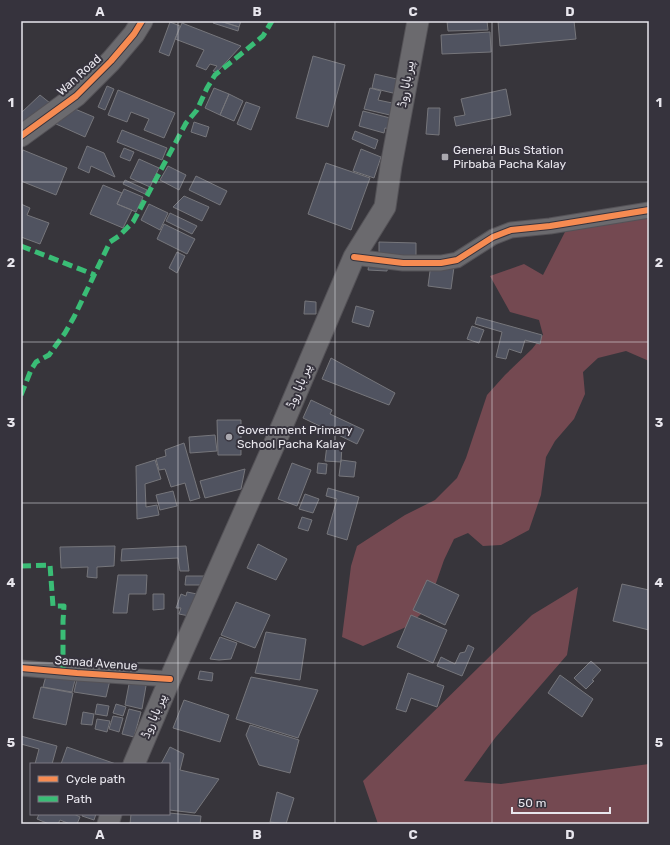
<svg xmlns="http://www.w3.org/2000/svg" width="670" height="845" font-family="Rubik,Cairo,sans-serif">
<rect width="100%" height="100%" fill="#37353b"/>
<path fill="#744951" d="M649,215V361L626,351L598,358L583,372L585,394L574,419L555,441L546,457L541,495L529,530L501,545L483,546L468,533L454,539L444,560L427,609L406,627L363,646L342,637L351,566L357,546L405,515L435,500L457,478L466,458L487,395L505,375L532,349L543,335L539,320L510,312L490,276L524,264L543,275L567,228Z
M578,587L567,655L495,738L464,781L501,784L649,764V824H378L363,781L532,615Z"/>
<path fill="#505360" stroke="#76767b" d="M214,21H220L239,27L238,31L213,23Z
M220,21H241L239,27Z
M447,21H487L488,30L448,31Z
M498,21H574L576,39L500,46Z
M170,22L180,26L169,56L159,52Z
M182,23L241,46L217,72L213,71L217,66L210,64L206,70L196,66L204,50L175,39Z
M490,32L491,52L442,54L441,35Z
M313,56L345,65L328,127L296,118Z
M375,74L401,80L397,94L372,88Z
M107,86L114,89L105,110L98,107Z
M214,88L229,94L220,115L205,108Z
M370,88L381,91L378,100L397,104L394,116L364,109Z
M506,89L511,115L456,126L454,117L465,115L461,99Z
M118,90L175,113L164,138L144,130L149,119L131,112L127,122L108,115Z
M229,94L243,101L234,121L220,115Z
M40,95L55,107L21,131V113Z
M246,102L260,107L251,130L237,124Z
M428,108H440L439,135L426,134Z
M75,109L94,117L85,137L56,124Z
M363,111L394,119L391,129L385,128L384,133L359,126Z
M194,122L209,127L206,137L191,132Z
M122,130L167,148L162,160L117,142Z
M355,131L378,140L375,149L352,139Z
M87,146L104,153L115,177L91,166L89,173L78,168Z
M124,148L134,152L130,161L120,157Z
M361,149L381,157L374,178L353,171Z
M23,150L67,168L56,195L21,181V155Z
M139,159L159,168L150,187L130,178Z
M326,163L370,178L351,230L308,214Z
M168,166L186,175L179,190L160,180Z
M196,176L227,191L220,205L189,190Z
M125,180L147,190L145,194L123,184Z
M103,185L122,193L117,204L132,210L123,228L90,214Z
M124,189L143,197L136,212L117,204Z
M184,196L209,207L202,221L173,207Z
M21,204L30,208L27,215L49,223L40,244L21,237Z
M149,204L168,213L160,230L141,220Z
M170,213L197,226L192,234L166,221Z
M164,224L195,239L187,254L157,239Z
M379,242L416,243V258L379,257Z
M177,252L185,256L177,273L169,268Z
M369,263L388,264L387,271L368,270Z
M431,264L454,267L451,289L428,286Z
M305,301L316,302V314H304Z
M356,306L374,311L369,327L352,322Z
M477,317L542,335L540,344L525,340L521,353L509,349L506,359L496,357L502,332L475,324Z
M472,326L484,330L479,343L467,339Z
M331,358L395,393L389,405L322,379Z
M311,400L332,410L330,414L364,430L357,444L303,418Z
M217,420H241V455H218Z
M215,435L217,451L190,453L189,437Z
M184,443L200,498L190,501L185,483L171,487L165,469L159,470L156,459L166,456L165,450Z
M327,445L342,446L341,462L325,461Z
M155,460L161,479L145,484L146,507L157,505L159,515L137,519L136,466Z
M341,460L356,462L354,477L339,476Z
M292,463L311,470L297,506L278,499Z
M318,463L327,464L326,474L317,473Z
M245,469L241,489L205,498L200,481Z
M328,488L359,497L347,540L327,534L337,499L326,496Z
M173,491L177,506L160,510L156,495Z
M305,494L319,499L313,513L299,509Z
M302,517L312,520L308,531L298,528Z
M258,544L287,559L276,580L247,568Z
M115,546L114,566L97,567V578L87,577L88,567L61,568L60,547Z
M186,546L189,571H180L178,558L121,561L122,549Z
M118,575H147L146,594H129L127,613H113Z
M186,576H211L205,585H185Z
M427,580L459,595L445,625L413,610Z
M622,584L649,590V630L613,621Z
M187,592L202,595L194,617L179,614L181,608H176L181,594L186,596Z
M153,594H164V609L153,610Z
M236,602L270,615L255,648L221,635Z
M411,615L447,630L433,663L397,647Z
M266,632L306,639L300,680L255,673Z
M220,637L237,643L231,659L219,660L210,659Z
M468,645L474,648L462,676L437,666L441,657L455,664L460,653L465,652Z
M591,661L601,670L592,680L594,681L586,689L574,678Z
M200,671L213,673L212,681L198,679Z
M47,672L76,676L72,692L43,687Z
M408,673L444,686L437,707L411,698L406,712L396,709Z
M78,675L110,680L106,697L74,692Z
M560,675L593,699L582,717L548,693Z
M251,677L318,690L298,738L236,719Z
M130,679L147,680L142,709L125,705Z
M41,687L73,693L66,725L33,718Z
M184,700L229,715L220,742L173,728Z
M97,704L109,706L107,716L95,714Z
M116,704L126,707L123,716L113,713Z
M129,709L141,712L134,737L122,734Z
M83,712L94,714L92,725L81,724Z
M113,716L123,718L119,732L109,729Z
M97,719L110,721L107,732L95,729Z
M250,725L299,740L290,773L259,765L246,735Z
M21,736L57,746L52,764H35L39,749L21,744Z
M67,747L116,764H61Z
M170,747L184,754L180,770L219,779L195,813L169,810V764H161Z
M277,792L294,798L286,824L270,822Z
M169,813L201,816L200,824H130L131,814H169Z
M39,814H74L80,817L77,824H70L60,820L58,824H49L37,819Z
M83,814H96L94,820L82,816Z"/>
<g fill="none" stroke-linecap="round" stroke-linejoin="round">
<defs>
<path id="street" d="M354,257L403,263H441L457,260L493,237L511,230L550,226L649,210
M21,668L77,673L170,679"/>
<path id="secondary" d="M21,136L76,96L111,61L134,34L142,21
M134,764L170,679L277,438L354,257L385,207L391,166L418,21
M108,824L111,814"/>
</defs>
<use href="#street" stroke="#545257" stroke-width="17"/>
<use href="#secondary" stroke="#545257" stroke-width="23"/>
<use href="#street" stroke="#6b6a6e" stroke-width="15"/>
<use href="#secondary" stroke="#6b6a6e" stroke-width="21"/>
<path stroke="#3abd76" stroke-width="5" stroke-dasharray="10 5" stroke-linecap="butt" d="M21,246L95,275
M21,395L31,370L36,362L49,355L65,333L74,317L110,242L119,236L133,222L186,123L197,110L207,88L215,75L246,50L263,36L272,21
M21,566L50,565L53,606H64L63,621V672"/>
<defs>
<path id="cycleway" d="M21,136L76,96L111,61L134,34L142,21
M354,257L403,263H441L457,260L493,237L511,230L550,226L649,210
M21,668L77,673L170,679"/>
</defs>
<use href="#cycleway" stroke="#36333d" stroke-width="8"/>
<use href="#cycleway" stroke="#f68b52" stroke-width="6"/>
</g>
<path fill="none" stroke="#e8e6ed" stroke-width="1" stroke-opacity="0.55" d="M178,21V824M335,21V824M492,21V824M21,182H649M21,342H649M21,503H649M21,663H649"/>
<g fill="#aaa8af" stroke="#36333d" stroke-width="1.5">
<rect x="441" y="153" width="8" height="8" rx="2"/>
<circle cx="229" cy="437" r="4"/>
</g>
<g text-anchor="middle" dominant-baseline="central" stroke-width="4" stroke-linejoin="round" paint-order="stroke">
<g font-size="12" fill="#e8e6ed" stroke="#36333d">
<text transform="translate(79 75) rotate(-42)">Wan Road</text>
<text transform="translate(406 84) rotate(-80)">پیر بابا روڈ</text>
<text transform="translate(299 386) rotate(-67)">پیر بابا روڈ</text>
<text transform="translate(96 663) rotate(4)">Samad Avenue</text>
<text transform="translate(154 716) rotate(-67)">پیر بابا روڈ</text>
</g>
<g font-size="12" fill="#e8e6ed" stroke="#36333d" text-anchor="start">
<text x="453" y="150">General Bus Station<tspan x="453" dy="14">Pirbaba Pacha Kalay</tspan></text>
<text x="237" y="430">Government Primary<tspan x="237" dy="14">School Pacha Kalay</tspan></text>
</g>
</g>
<rect width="670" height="845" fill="none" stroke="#36333d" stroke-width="44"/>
<rect x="30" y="763" width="140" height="52" fill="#36333d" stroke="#7d7b83"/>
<rect x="38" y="776" width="20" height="6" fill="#f68b52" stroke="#7d7b83"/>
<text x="66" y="783" font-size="12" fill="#e8e6ed">Cycle path</text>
<rect x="38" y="796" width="20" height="6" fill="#3abd76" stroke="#7d7b83"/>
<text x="66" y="803" font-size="12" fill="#e8e6ed">Path</text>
<path d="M512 807v6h98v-6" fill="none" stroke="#e8e6ed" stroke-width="2"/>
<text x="518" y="807" font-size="12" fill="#e8e6ed" stroke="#36333d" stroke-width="3" paint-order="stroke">50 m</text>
<rect x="22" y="22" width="626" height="801" fill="none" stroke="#e8e6ed" stroke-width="1.5"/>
<g font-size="13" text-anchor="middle" font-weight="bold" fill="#e8e6ed">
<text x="100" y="16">A</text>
<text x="257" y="16">B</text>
<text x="413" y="16">C</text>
<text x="570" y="16">D</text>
<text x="11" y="107">1</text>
<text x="659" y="107">1</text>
<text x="11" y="267">2</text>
<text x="659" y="267">2</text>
<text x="11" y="427">3</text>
<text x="659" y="427">3</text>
<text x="11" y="587">4</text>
<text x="659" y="587">4</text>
<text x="11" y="747">5</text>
<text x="659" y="747">5</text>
<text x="100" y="839">A</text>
<text x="257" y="839">B</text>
<text x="413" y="839">C</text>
<text x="570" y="839">D</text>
</g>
</svg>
